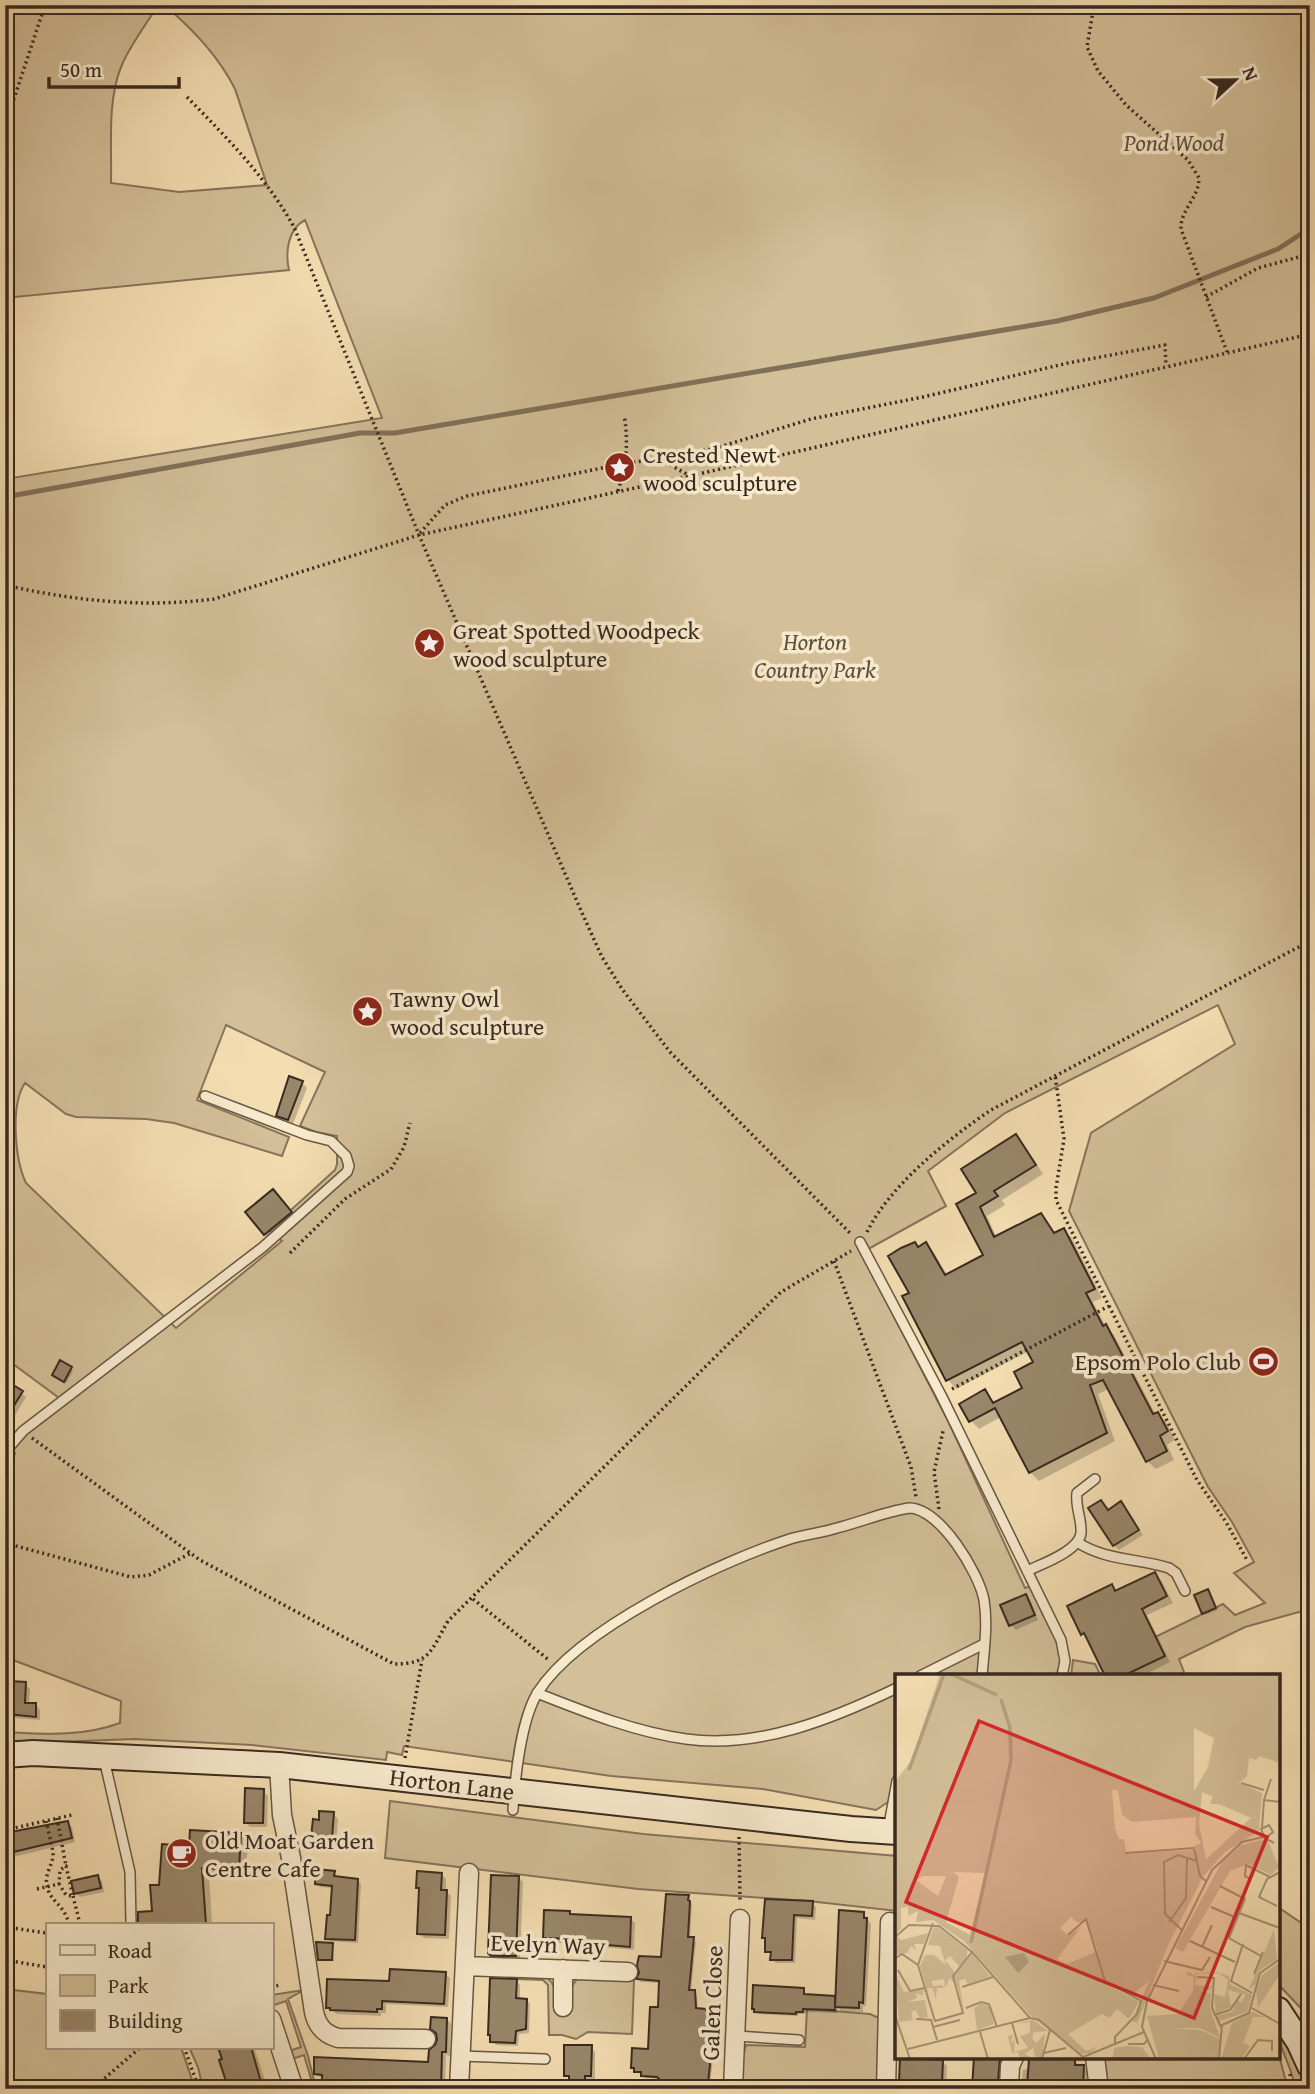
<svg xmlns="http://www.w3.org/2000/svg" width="1315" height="2094" font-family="'Gentium Book Plus',serif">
<rect width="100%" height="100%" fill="#f3ddb1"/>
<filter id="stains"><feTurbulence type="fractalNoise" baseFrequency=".00286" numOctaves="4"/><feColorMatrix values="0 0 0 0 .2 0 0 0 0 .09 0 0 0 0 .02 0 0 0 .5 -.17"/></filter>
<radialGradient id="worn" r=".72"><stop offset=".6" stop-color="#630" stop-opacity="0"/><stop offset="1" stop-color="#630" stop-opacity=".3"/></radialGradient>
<path fill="#d3bf98" stroke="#86745c" stroke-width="2" fill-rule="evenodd" d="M5,5H158C146,25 130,45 121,67C107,102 112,146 111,183L179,192L267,185L235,89C218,55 193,29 164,5H1310V1609L1245,1627L1179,1659L1184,1672L1177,1676L1126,1675L1155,1637L1223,1604L1235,1615L1265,1603L1234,1573L1254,1562L1232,1522L1208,1487L1069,1211L1091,1133L1235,1044L1218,1005L1005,1113L928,1171L946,1206L861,1253L949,1423L1025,1588L1032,1586C1043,1608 1072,1653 1055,1676H897V1796L876,1810L763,1789L611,1776L404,1746L402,1755L387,1752L386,1760L252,1745L134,1739L5,1744V1732C45,1734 82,1737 120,1723L121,1701L5,1657V1487L15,1453L5,1449V1441L59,1398L5,1358V479L382,418L305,220C288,229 285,252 289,270L5,298ZM226,1025L325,1072L300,1126L316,1132L337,1136V1164L335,1170L269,1230L282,1241L176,1328L26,1183C15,1160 10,1105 25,1083L66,1114L76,1117L146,1119L174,1123L282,1156L289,1137L197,1100Z
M1073,1660L1095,1664L1101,1676H1071Z
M390,1801L643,1834L897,1856V1911L808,1901L638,1889L385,1858Z
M1278,1907L1310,1929V2018L1278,1984Z
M519,1974C535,1975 549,1972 555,1989H570L577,1979L590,1977L634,1980L632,2034L588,2032L576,2039L562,2035H549L548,1985L543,1980L518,1979Z
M5,1989L47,1994V2047H181L195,2089H5Z
M304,1990L288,1999L308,2056L316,2089H314L304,2055L292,2059L289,2051L301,2047L286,2001L274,2005L271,2002V1995Z
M807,2009L870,2014L879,2018L877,2089H741V2064L746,2045L805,2047Z
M1278,2029L1300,2071L1305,2089H1295C1293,2067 1278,2049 1278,2029Z
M189,2047H218L222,2059L219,2060L227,2083H230L232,2089H203L198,2067Z
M1278,2052L1288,2089H1105L1102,2057H1278Z"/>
<path fill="#0003" d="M290,1078L302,1083L307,1088L293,1124L278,1115Z
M1016,1136L1024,1145L1043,1174L1002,1200L1005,1205L987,1216L997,1238L1041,1215L1056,1234L1063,1230L1072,1238L1102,1298L1093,1302L1106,1327L1114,1335L1156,1415L1157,1414L1166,1422L1175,1440L1167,1445L1174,1460L1156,1469L1147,1461L1109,1389L1098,1394L1115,1441L1039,1481L1030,1472L1001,1417L979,1429L971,1421L985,1391L995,1404L1025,1389L1035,1363L1029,1351L956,1389L948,1380L911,1294L919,1248L926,1244L934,1253L947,1275L985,1256L979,1194Z
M277,1196L295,1217L270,1238L265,1234Z
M71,1369L73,1371L66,1383L56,1377Z
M5,1387L21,1393L26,1397L5,1432Z
M1101,1502L1109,1511L1121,1503L1143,1535L1119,1550L1114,1545Z
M1155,1574L1161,1580L1173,1603L1147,1615L1170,1662L1142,1676H1107L1089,1640L1082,1633L1111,1586L1117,1592Z
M1209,1593L1217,1610L1205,1615L1203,1613Z
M1025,1596L1030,1600L1038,1620L1016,1630L1011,1625Z
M25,1684L30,1689L29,1705H36L40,1710V1720L14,1718L9,1713Z
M263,1791L268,1796L267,1827H250L245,1822Z
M5,1813L10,1834L68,1823L72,1827L75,1842L5,1859Z
M333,1814L338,1819L336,1842L318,1841L313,1836L320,1821Z
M240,1835L248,1842L246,1876L209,1874L212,1924H148L147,1913H154L160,1886L190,1848Z
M334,1872L338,1878L357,1880L361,1884L358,1943L330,1941L327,1938L332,1917L334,1888L320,1887L316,1883Z
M441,1874L446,1879V1891L451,1896L449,1939L424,1938L419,1934L421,1890L418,1887Z
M97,1877L102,1881L104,1892L80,1897L76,1893Z
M519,1878L523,1882L520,1960H497L490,1952Z
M688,1897L692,1905L690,1939L696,1942L691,1992L697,1995L698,2010L705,2011L708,2014L709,2040L714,2050L710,2086L666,2083L661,2079L646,2078L636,2071L650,2051L660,2009L661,1983L641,1982L638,1979L662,1959Z
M766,1901L812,1903L816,1907L815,1920L797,1918L795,1963H776L772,1959V1955L766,1951Z
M569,1913L572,1916L631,1919L635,1923L634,1950L549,1942L545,1938Z
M863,1913L871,1924L866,2006H863V2012L841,2011L838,2007L837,2013L806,2012V2014H798V2016L759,2014L756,2011L804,1990L807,1996L834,1997L837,2000Z
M332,1945L334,1961H321L319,1959Z
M445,1974L450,1978L448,2007L386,2004V2013H381V2016L337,2014L328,2007L391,1983Z
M516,1981L520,1985V2000H527L530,2004L529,2033L519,2034L518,2046L496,2045L490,2035Z
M447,2019L451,2024L450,2056L446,2055L445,2089H325L324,2079L316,2074L430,2064Z
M221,2047H254L268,2089H233L228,2083Z
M591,2047L595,2052V2080H589V2089H571V2081L566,2075Z
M976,2057H1004L1002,2089H967L974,2083Z
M942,2061L947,2066L946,2088L905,2086L900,2081Z
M1074,2061L1088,2071L1087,2089H1021L1023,2070Z
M482,2086L530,2087L532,2089H482Z"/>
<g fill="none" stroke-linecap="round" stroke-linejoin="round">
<path stroke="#82715a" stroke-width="5" d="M5,497L360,433H395L1057,321L1154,298L1278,249L1310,228"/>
</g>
<path fill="#99876b" stroke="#382a20" stroke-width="2" d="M289,1076L303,1081L288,1120L276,1116Z
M1016,1134L1036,1165L994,1191L998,1196L980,1207L994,1237L1041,1213L1054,1233L1064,1228L1095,1289L1086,1293L1103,1326L1106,1324L1153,1414L1158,1412L1168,1431L1160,1436L1167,1451L1146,1462L1103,1380L1090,1385L1107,1433L1029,1473L995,1408L969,1422L959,1404L985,1389L993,1403L1022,1388L1014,1372L1033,1362L1022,1342L946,1381L902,1296L909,1293L888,1256L901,1248L915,1242L918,1247L926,1242L945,1275L983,1255L956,1204L976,1193L961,1169Z
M273,1189L292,1212L264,1235L245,1212Z
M60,1360L72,1367L64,1382L52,1375Z
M5,1380L23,1391L5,1420Z
M1101,1500L1108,1510L1121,1501L1139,1530L1113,1546L1088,1508Z
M1155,1572L1167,1596L1142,1609L1165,1656L1123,1676H1105L1084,1633L1081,1635L1067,1606L1112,1584L1115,1591Z
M1208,1589L1216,1608L1202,1614L1194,1595Z
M1026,1594L1035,1615L1009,1626L1000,1605Z
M9,1681L26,1682L25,1703H36V1717L7,1714Z
M245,1788L264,1789L263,1823H244Z
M319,1811L334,1812L332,1838L311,1837L313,1819L319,1820Z
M68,1821L72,1838L5,1854V1833Z
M190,1830L241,1833L239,1870L202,1868L206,1924H138V1912L152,1911L150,1885H159L162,1844L189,1846Z
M316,1869L335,1871L334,1876L358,1879L355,1940L325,1939L327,1915H330L332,1886L315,1884Z
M417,1871L442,1873L441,1890H447L445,1935L417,1934L419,1888H416Z
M98,1875L101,1888L74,1894L71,1881Z
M491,1875L519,1876L516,1956H491L488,1953Z
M666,1894L689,1895L688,1900L690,1901L688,1937H694L689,1990H695L696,2008L706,2009L707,2015V2038L709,2039V2046H712L708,2083L661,2081L657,2077L641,2076V2072H634V2068H631L632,2048L648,2049L650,2007H658L659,1981L636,1979L639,1973L637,1965L639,1956L661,1957Z
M765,1899L813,1901L812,1916L794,1915L792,1960H770L771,1952H765V1938H762Z
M544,1910L570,1911V1914L631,1917L630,1947L573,1942V1939L543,1938Z
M839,1910L864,1912V1918H867L863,2003L859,2002V2008L835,2007Z
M316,1942L333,1943L332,1960H318Z
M390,1969L446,1972L444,2004L382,2001V2009H377V2012L330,2010V2008H326L327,1979L389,1981Z
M490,1978L517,1979L516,1998L527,1999L526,2029L516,2031L515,2043L490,2042V2035H488Z
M753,1985L804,1988V1994L835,1996V2010L803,2009V2012H796V2014L754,2012V2009H752Z
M431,2017L447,2018L446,2052H442L441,2089H322V2075L314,2074V2057L428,2062L429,2050L435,2045L437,2040L436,2033L430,2029Z
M564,2045H592L591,2076H585V2084H569V2076H564Z
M218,2047H251L263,2089H232L230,2083L227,2084L219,2060L222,2059Z
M974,2057H1000L998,2082H995V2089H972Z
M900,2058L943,2060L942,2084L899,2082Z
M1029,2059H1075V2065H1084L1083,2089L1027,2086Z"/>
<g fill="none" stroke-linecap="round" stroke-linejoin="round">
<defs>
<path id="lane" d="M860,1242L941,1395L1061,1640L1065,1661L1062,1676
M5,1452L23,1431L263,1247L347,1172L349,1166L346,1156L331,1141L307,1135L205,1096
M1077,1542C1106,1561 1137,1558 1169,1568L1176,1573L1185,1591
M1027,1571C1042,1564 1079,1551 1081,1533C1082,1519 1075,1507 1077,1493L1095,1479
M920,1676L984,1644
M537,1693C585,1712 635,1732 686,1739C759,1749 832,1719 897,1688
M104,1759L130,1872L131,1924
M513,1810C515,1778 521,1719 538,1692C579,1628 719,1562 790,1539C806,1534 822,1533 837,1528C861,1522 884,1512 909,1508C940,1508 979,1573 984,1600C988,1625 984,1651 982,1676
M888,1830L897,1781
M736,2036L799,2040
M461,2056L545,2059"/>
<path id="street" d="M279,1765L282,1815L291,1858L314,2012C317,2026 324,2034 338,2038L426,2039
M465,1966L628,1972
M563,1969V2007
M271,2019L294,2089
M1095,2057L1099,2089
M459,2089L469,1873
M733,2089L740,1919
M886,2089L890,1922
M1009,2089L1010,2066L1014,2057"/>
<path id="secondary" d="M5,1755L33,1753L279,1765L851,1829L897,1832
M1278,2010L1299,2042L1310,2066"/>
</defs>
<use href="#lane" stroke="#675744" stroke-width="12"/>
<use href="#street" stroke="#675744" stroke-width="21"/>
<use href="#secondary" stroke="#382a20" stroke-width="28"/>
<path stroke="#382a20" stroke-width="3.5" stroke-dasharray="2 3.5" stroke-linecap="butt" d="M1094,5L1087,47L1098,71L1126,105L1188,160L1199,178C1199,198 1180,210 1181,229L1227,352
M187,97C227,138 266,177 294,227L419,535L582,913L602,957L622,989L670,1052L851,1234
M5,126L45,5
M1206,297L1258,268L1310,254
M660,459L716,448L811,419L923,397L1068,363L1165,345L1166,366
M618,491C626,464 629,443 624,415
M420,533L445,505L467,496L626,463L660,459L690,476
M5,585C74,601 144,608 214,599L419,535L690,476L1310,334
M867,1232C891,1184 947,1140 991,1110L1310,941
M290,1253L345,1199L391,1169L404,1147L410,1123
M834,1261L911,1467L916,1497
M1109,1306L1197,1480L1226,1522L1247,1560
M952,1389L1109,1306L1056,1200V1188L1064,1139L1055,1075
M32,1438L200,1560L394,1664C431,1664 431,1650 448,1621L781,1292L851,1251
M939,1509L934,1472L943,1431
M5,1543L131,1577L149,1575L191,1553
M473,1599L550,1661
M405,1758L422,1660
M57,1818L66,1866
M46,1821C48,1831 52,1843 53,1854C53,1865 44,1874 47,1886C50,1902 64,1904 69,1924
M5,1830L72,1815
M739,1837L740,1903
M37,1889L59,1884L66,1895L73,1896L66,1866L60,1870L59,1884
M73,1896L80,1924
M5,1927L47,1933
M5,1960L47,1967
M271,1987L280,1985
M184,2047L199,2089
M1290,2074L1292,2089
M92,2089L141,2047"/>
<use href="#lane" stroke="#f7e9cc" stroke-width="9"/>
<use href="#street" stroke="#f7e9cc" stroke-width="18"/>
<use href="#secondary" stroke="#f7e9cc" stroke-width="24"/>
</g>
<defs>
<symbol id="sight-disc" viewBox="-11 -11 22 22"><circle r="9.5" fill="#8f2418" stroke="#f7e9cc"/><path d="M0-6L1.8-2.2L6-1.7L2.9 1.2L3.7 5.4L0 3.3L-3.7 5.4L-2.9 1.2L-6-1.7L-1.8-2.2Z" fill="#fff"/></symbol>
<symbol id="stadium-disc" viewBox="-11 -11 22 22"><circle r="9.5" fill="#8f2418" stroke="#f7e9cc"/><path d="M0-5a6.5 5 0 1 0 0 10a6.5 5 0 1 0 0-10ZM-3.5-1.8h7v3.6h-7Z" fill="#fff"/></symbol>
<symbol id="cafe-disc" viewBox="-11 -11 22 22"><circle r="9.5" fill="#8f2418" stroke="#f7e9cc"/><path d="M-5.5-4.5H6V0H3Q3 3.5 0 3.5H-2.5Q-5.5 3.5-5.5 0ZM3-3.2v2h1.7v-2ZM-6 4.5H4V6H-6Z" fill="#fff"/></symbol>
</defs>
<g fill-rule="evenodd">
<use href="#sight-disc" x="602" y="450" width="35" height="35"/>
<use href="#sight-disc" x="412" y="626" width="35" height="35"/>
<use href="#sight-disc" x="350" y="994" width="35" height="35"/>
<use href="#stadium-disc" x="1246" y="1344" width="35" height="35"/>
<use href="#cafe-disc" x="164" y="1836" width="35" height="35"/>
</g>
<g text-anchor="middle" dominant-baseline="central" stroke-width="7" stroke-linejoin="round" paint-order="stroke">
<g font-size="24" font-style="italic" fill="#5f4f3e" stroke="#f7e9cc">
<text x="1174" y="142">Pond Wood</text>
<text x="815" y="641">Horton<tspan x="815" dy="28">Country Park</tspan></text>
</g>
<g font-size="24" fill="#382a20" stroke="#f7e9cc" text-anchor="start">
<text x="643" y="454">Crested Newt<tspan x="643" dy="28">wood sculpture</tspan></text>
<text x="453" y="630">Great Spotted Woodpeck<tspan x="453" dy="28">wood sculpture</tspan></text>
<text x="390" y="998">Tawny Owl<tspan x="390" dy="28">wood sculpture</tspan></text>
<text x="1241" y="1361" text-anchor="end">Epsom Polo Club</text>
<text x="205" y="1840">Old Moat Garden<tspan x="205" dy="28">Centre Cafe</tspan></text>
</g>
<g font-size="24" fill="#382a20" stroke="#f7e9cc">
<text transform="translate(452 1784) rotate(7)">Horton Lane</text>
<text transform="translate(548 1944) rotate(2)">Evelyn Way</text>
<text transform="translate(712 2003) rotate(-88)">Galen Close</text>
</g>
</g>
<g transform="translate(895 1674)">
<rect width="385" height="385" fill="#f3ddb1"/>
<path d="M45,0H385V89L364,82L361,86L354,84L352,102L344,109L367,119L364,157L330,178L308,203L274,269L242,349L237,347L254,307L238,320L210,309L244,328L234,345L222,335L214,344L207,340L173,360L191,377L202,373L195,379L186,380L136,342L69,267L38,246L21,248L23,237L13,242V233L6,234V254L0,261V108L16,87ZM299,54L319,64L313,93L299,117ZM217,116H223L227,141L237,148L301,143L300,160L306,169L299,172L302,176L231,179L229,165H224L220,154ZM307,118L318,123L315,130H324L356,144L311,185L304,150ZM58,198L90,199L75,261L51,248L64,203ZM28,202H51L43,222L21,206ZM176,243L183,249L190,246L203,277L172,290L162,285L186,253L173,262L165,254ZM372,165L384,193L376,201L353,190L335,197L288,278L280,274L327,188L346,171ZM43,253L72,276V283L65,293L55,282L50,286L59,297L60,311L55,304L50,314L49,305L36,307L38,312L47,311L49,314H42L41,325L37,314H32L35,327L25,292L30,281H39L51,291L45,272L33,271L38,254ZM379,255L382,285L364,297L361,310L354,315ZM33,259L29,270H19L21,277L16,272L12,279L0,281L2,262L6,266ZM77,280L95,302L73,310L70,305L64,307L69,336L59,301ZM385,288V300L363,334L361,316L367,301ZM293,297L300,302L301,297L302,299L322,298L334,302L335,310L357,321L352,338L325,347L321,342L337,338L341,326L346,328L351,321L333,316L336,333L321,339L319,320L330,323L333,306L324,299L302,300L300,311L316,312L317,308L309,306L318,307L317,313L315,317L303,316L316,319L315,334L325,364L305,354H277L306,356L326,366L323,385H264L252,342L283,340L298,317L299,303L292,301ZM0,299L9,318L29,316L27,322L21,319L22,324L12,328L30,326L33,343L25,346L21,336L16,338L18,346L4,348ZM86,329L95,332L99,350L82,356L79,334ZM358,338L369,343H358L348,369L355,372L347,384L326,385L337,349ZM138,346L153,357L139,358L137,364L141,369L150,360L147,385H141L138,374L130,380L139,385H125L123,378L117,379L113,362L118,361L116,369L120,366L119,378L133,374L125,362L135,359V348L120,350ZM232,372L247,373L256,385H218L219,374Z" fill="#d3bf98" fill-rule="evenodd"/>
<path d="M129,279L134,288L123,299L110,283Z" fill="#b3a080"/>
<path fill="none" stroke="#b3a080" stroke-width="3.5" d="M56,0L102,21M14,96L49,0M76,269L116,86L115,54L106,25"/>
<path fill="none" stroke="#a89577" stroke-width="2" d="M346,109L369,116M369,126L376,105M367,154L369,126L385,128M369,162L366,155L374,151L378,158L372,163M230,179L299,174L305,202L312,208M355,205L350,202L351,191L375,203M325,212L350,225L334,264L366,282M382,232L364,223L372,205L385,198M316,233L342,244M344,239L385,254M274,248L291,224L292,184M38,249L23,291L40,347L68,339L58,302L77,278M288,257L270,240L269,188L283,181L302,187M173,261L191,245L210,307L246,327L242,340L220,363V371M0,263L14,251L44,252L77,278L135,344M295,267L340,288M348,270L336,307L357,319M307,273L317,251M1,284L7,280L23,291M269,287L307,296L315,283M3,296L15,317L30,314M359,300L368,278M302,303L319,304L317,334L326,353M258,311L284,317M67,313L98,303M71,334L86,328L94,330L102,353M357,334L385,350M0,341L15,385M319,341L335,336L346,320M135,344L144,346L188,383L249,358M21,345L36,346L42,366M117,349L123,370M38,353L65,346M85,358L93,385M233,370H249L253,365M13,375L135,344M149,379L171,374M147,385L155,356M261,385L247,353L252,327L317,196L347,168L368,163L379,169M324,385L327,351L354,339L365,299L385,285M349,385L363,366L377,367V377"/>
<path fill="#d62828" fill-opacity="0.15" stroke="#d62828" stroke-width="3.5" d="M84,47L372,163L299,344L11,228Z"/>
<rect width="385" height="385" fill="none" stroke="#382a20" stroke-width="3.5"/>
</g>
<rect width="1315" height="2094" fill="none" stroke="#f3ddb1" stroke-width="28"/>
<rect x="7" y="7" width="1301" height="2080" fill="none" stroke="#382a20" stroke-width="3.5"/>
<rect x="14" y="14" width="1287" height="2066" fill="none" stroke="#382a20" stroke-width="2"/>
<rect x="46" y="1923" width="228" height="126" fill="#f7e9cc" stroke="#ab9d87" stroke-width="2"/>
<rect x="60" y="1945" width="35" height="10" fill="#f7e9cc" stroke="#ab9d87" stroke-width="2"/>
<text x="108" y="1958" font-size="21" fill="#382a20">Road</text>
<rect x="60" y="1975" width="35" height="21" fill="#d3bf98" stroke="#ab9d87" stroke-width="2"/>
<text x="108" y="1993" font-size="21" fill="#382a20">Park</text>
<rect x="60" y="2010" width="35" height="21" fill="#99876b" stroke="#ab9d87" stroke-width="2"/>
<text x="108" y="2028" font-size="21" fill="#382a20">Building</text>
<g transform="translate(1235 80) rotate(68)" stroke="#f7e9cc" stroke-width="5" paint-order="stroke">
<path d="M0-5L12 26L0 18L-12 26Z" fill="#382a20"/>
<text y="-10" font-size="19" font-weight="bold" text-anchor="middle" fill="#382a20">N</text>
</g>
<path d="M49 77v10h130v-10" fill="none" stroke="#382a20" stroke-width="3.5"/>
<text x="60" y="77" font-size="21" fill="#382a20" stroke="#f7e9cc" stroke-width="5" paint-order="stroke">50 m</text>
<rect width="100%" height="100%" filter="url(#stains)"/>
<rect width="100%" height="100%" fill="url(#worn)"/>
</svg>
